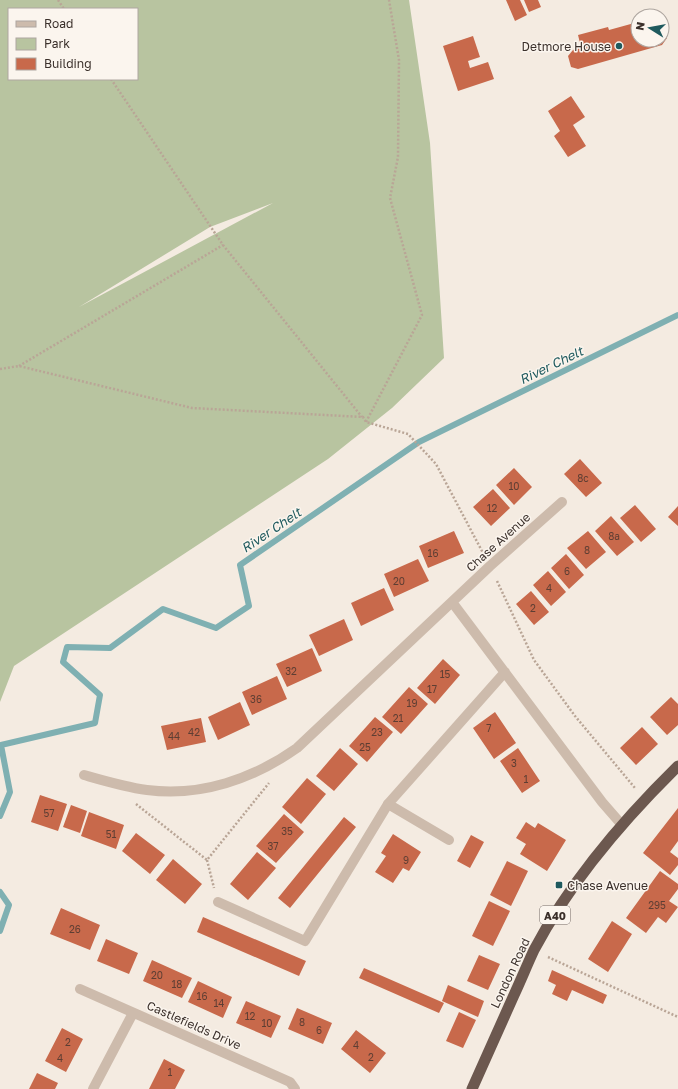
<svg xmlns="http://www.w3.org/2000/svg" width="678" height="1089" font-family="'Golos Text',sans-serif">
<rect width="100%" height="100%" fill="#f4ebe1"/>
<path fill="#b8c4a0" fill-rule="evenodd" d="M0,0H409L430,143L444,358L392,408L328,459L14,666L0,702ZM9,9H137V79H9ZM273,203L79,307L210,227Z"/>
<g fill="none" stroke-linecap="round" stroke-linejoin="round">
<path stroke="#7fb0b2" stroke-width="6" d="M0,816L10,792L1,745L95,723L100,695L63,662L67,647L110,648L163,609L216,628L249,606L240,565L419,442L678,315
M0,892L9,905L0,931"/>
</g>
<path fill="#c8694b" d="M506,0H520L527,15L515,21Z
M524,0H538L541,7L529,12Z
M638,22V40H662V30L665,31L667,38L662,45L578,69L571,67L568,56L573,50L581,47L578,35L608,27L609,30Z
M473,36L480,57L468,61L470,68L488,62L494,79L458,91L443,46Z
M571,96L585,117L573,125L586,146L568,157L554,136L560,131L548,111Z
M580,459L602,483L586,497L564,474Z
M514,468L532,487L514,505L496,485Z
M493,489L510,508L491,526L473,507Z
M635,505L656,529L641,542L620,518Z
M678,506V526L668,517Z
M611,516L634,542L617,556L595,531Z
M454,531L464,553L428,568L419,546Z
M588,531L606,552L586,569L567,548Z
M566,554L584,575L569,589L551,568Z
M418,559L429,581L394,597L384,574Z
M548,571L566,592L551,606L533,585Z
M384,588L394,610L361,626L351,603Z
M531,591L549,612L534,625L516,604Z
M344,619L353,640L319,656L309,635Z
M312,648L322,671L287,687L276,664Z
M443,659L460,675L435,704L417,688Z
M277,676L287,699L252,715L242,692Z
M409,687L428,704L401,734L382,717Z
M671,697L678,704V725L667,735L650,717Z
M240,702L250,725L218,740L208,717Z
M495,712L516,743L494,759L473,728Z
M375,717L393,732L367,762L349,746Z
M201,718L206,742L167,750L161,726Z
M642,727L658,744L636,765L620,748Z
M340,748L358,764L334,791L316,776Z
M518,748L540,781L522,793L500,761Z
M307,778L326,794L301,824L282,807Z
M40,795L67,804L58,831L31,822Z
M71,805L87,811L80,833L63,827Z
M678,808V841L670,852L678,858V865L670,875L643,853Z
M89,812L124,825L116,849L81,836Z
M284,814L304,832L276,863L256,846Z
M344,817L356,827L290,908L278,898Z
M526,822L535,828L538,823L566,840L547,871L520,854L526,844L516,838Z
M136,833L165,855L150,874L122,851Z
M393,834L421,852L409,871L403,868L393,883L375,872L386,856L381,853Z
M471,835L484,842L470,868L457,861Z
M257,852L276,868L248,900L230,884Z
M173,859L202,884L185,904L156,880Z
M507,861L528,871L511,906L490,895Z
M660,871L678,884V889L669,901L678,907L666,923L658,917L646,933L626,918Z
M489,901L510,911L493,946L472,936Z
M61,908L100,925L90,950L50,934Z
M203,917L306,961L299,976L197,932Z
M612,921L632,934L608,972L588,959Z
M106,939L138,953L129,974L97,961Z
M479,955L500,964L488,990L467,981Z
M152,960L192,978L182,998L143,981Z
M364,968L444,1003L439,1013L359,978Z
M552,970L607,995L603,1004L572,990L567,1001L552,994L556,985L548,981Z
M198,981L232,997L223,1018L188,1002Z
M448,985L484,1001L478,1017L442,1001Z
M246,1001L281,1016L271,1038L236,1023Z
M297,1008L332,1023L323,1044L288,1029Z
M459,1012L476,1020L463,1048L446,1041Z
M62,1028L83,1039L66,1072L45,1061Z
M356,1030L386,1053L370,1073L341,1049Z
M164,1059L185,1070L175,1089H149Z
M37,1073L58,1083L55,1089H29Z"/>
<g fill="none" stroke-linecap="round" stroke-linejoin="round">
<path stroke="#b9a596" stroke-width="2.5" stroke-dasharray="2 2" stroke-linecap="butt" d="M58,0L64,9
M111,79L223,245L362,417
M19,366L223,245
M0,369L19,366L192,408L363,417L366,422L408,434L436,464L483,553
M366,422L422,315L390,198L398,157L399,60L389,0
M497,581L534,660L575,716L635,788
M136,804L207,860L269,783
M207,860L214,888
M548,957L678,1017"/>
<path stroke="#cdbbac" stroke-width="10" d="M218,902L305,941L388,804"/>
<path stroke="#cdbbac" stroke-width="10" d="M452,602L602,802L622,825
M84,775C105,781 125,787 147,790C201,797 253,779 297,748L490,566L562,502
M449,840L388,804L505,672
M80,989L290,1082L295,1089
M93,1089L133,1013"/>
<path stroke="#6c584f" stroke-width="11" d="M472,1089C486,1058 500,1026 514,995C521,980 527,965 534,950C570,882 623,820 678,766"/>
</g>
<g fill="#1f5a5e" stroke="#fbf5ee" stroke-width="1.5">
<circle cx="619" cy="46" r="4"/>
<rect x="555" y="881" width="8" height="8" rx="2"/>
</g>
<g text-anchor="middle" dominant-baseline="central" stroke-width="3" stroke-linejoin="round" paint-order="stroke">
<g font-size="10" fill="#5e3e33">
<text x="583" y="478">8c</text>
<text x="514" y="486">10</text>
<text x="492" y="508">12</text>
<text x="614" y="536">8a</text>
<text x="587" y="550">8</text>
<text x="433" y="553">16</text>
<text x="567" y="571">6</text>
<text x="399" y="581">20</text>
<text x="549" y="588">4</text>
<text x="533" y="608">2</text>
<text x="291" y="671">32</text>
<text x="445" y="674">15</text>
<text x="432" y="689">17</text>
<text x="256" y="699">36</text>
<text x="412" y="703">19</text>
<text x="398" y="718">21</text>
<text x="489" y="728">7</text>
<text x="194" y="732">42</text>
<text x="377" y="732">23</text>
<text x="174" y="736">44</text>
<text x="365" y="747">25</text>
<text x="514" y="763">3</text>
<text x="526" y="779">1</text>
<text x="49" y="813">57</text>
<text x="287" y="831">35</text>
<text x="111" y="834">51</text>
<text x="273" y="846">37</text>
<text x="406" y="860">9</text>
<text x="657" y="905">295</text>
<text x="75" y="929">26</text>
<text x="157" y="975">20</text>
<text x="177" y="984">18</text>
<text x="202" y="996">16</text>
<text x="219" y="1003">14</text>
<text x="250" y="1016">12</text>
<text x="302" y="1022">8</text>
<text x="267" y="1023">10</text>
<text x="319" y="1030">6</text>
<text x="68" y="1042">2</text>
<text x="356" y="1045">4</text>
<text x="371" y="1057">2</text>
<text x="60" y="1058">4</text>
<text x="170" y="1072">1</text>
</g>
<rect fill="#fbf5ee" stroke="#756b66" stroke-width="1" x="540" y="906" width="30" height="18" rx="3"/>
<g font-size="11" font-weight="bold" fill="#3b302b">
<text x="555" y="915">A40</text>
</g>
<g font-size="12" fill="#3b302b" stroke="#fbf5ee" text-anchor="end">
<text x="611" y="46">Detmore House</text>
<text x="567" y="885" text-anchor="start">Chase Avenue</text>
</g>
<g font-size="12" fill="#3b302b" stroke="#fbf5ee">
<text transform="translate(498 542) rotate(-42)">Chase Avenue</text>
<text transform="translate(510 973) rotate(-65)">London Road</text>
<text transform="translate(194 1025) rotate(24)">Castlefields Drive</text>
</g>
<g font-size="13" font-style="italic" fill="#1f5a5e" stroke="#fbf5ee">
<text transform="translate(551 365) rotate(-26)">River Chelt</text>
<text transform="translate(271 530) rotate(-34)">River Chelt</text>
</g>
</g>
<rect x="8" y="8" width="130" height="72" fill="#fbf5ee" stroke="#aea6a0"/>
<rect x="16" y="21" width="20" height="6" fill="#cdbbac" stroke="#aea6a0"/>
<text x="44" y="28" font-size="12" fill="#3b302b">Road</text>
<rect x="16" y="38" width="20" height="12" fill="#b8c4a0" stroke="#aea6a0"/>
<text x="44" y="48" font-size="12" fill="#3b302b">Park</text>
<rect x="16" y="58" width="20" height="12" fill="#c8694b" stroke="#aea6a0"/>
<text x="44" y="68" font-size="12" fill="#3b302b">Building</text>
<g transform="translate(650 28) rotate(281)"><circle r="19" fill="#fbf5ee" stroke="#aea6a0"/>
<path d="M0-3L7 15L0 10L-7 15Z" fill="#1f5a5e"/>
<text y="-6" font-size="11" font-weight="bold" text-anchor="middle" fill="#3b302b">N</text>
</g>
</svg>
